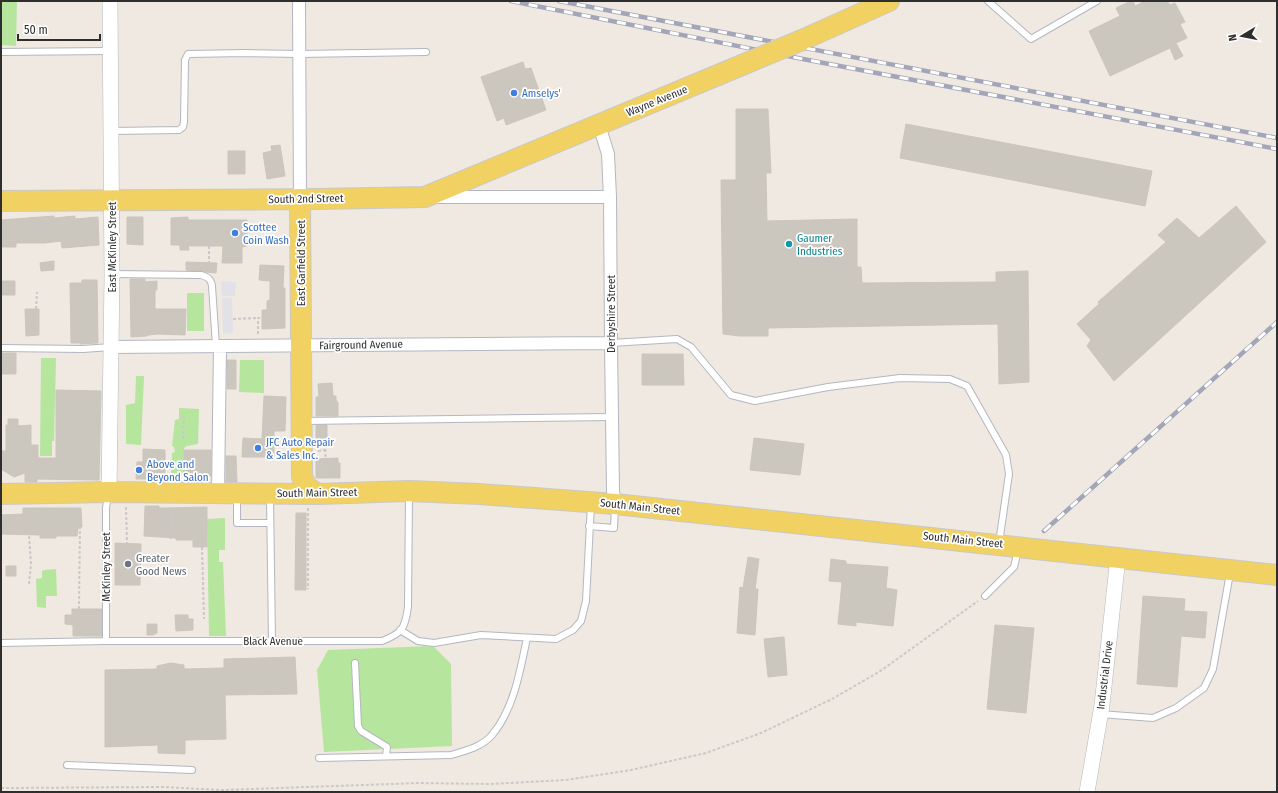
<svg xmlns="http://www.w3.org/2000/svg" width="1278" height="793" font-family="'Fira Sans Condensed',sans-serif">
<rect width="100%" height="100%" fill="#efe9e1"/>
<path fill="#e3e1e8" d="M221,281L236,282L235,296H222Z
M222,298H232L233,333L223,334Z"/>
<path fill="#b6e59e" d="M1,1H17L16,46L1,45Z
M187,293H204V331H187Z
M41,358H56L54,441H52V456H40Z
M240,360H264V393L239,392Z
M136,376H144L141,445L126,444V405L135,403Z
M179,408L199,409L198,444L187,446L184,448V474L171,473L172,453L175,452L174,447L172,446L175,420L179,419Z
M225,518V550H219V562H223L226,636H209L207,519Z
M56,569L57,596H46V608L37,607L36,579L42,578V571L44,570Z
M433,646L451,664L452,746L324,752L317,670L328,650Z"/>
<path fill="#cbc7bf" stroke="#cbc5ba" d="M1131,1H1133L1135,6L1145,1H1167L1170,5L1175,3L1185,22L1180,24L1187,38L1176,43L1183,56L1175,60L1170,48L1110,76L1089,31L1120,16L1116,8Z
M523,62L525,69L531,68L546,110L506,125L504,118L497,121L481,77Z
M736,109H768L771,173H766L767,221L857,219V267H861L862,283L996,282V272L1028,271L1029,382L999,384L998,324L768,328V336H739L723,334L721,180H736Z
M906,124L1152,171L1145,206L900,158Z
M280,145L285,176L267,179L263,153L272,151L271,146Z
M228,151H245V174H228Z
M1236,206L1266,242L1114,381L1087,346L1091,340L1077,324L1099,304L1098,302L1166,242L1158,235L1177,218L1199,238Z
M54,216V218L75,216V219L98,217L99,245L62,248L61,241L45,243H16V247H1V220Z
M127,217H143V245L127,244Z
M188,217V220H247V246L242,247V263H222L223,246H188L189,250H180V245H171V218Z
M54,261V270L41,271L40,263Z
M186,262L217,263L216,273L186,270Z
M260,265L284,266L283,288H285V328L262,329V310H267V301L270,300V281L259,280Z
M130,279H145V282L157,281V290H155V309H186L185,335L158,334L148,335L147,336L131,337Z
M82,280H97L98,343L80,344V343H71L70,283H82Z
M1,281H15V295H1Z
M25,309H39V335L26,336Z
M1,353H16V374H1Z
M642,354H683L684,385H642Z
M227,360H236V389H227Z
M332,383L333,396H336V400L338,403V416H316V397H319L318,384Z
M56,390L101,391L99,480L37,479V482H25V473L14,477L1,469V451H6V425H8V419H18V426L31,425V445H38V458H56Z
M264,396L286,397L285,431H274V457H242L243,438L262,439Z
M316,425H327V440L316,439Z
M754,438L804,444L800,475L750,470Z
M143,449L165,450V476H153V479H136L137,462H143Z
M184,450H211V476H198V481H184Z
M226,456H236L237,482H226Z
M338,458V463H340V478H316V459Z
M145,506H159V508H170L207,507V547H193V540H176V538L144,536Z
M23,508H81L82,527L78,528L77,536H56V538H40V535L1,534V515L23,514Z
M296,513H306V590H295Z
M115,543L141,544L140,585H115Z
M748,557L759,559L755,589H758L755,635L737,633L740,587L743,588Z
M831,559L846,561V564L888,567L886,588L897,590L893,626L856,622V626L838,624L842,582L829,581Z
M6,566H16V576H6Z
M1143,596L1185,599L1184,611L1207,612L1205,638L1181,636L1177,687L1137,684Z
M72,609H102V636H73V625L65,624V615H72Z
M175,615H188V619H193V630L176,631Z
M147,624H157V633L153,635H147Z
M995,625L1034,628L1026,713L987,709Z
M784,637L787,675L768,677L764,639Z
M295,657L297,694L225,695L226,739L185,740V754L158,753V745L105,747V670L157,669V666L171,663L184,665V669L224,668V659Z"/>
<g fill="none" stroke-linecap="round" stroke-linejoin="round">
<defs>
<path id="service" d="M988,1L1031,39L1097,1
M1,52L109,51
M111,131L179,130L183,127L184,122L185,60L188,54L246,53L299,54L426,52
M112,274L201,275C208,277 211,279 212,286L216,346
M611,343L677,339L691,347L731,395L755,401L828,387L900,378L950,379L967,386L1006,455L1009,474L999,543
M1,348L83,349L111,347
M304,421L612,417
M237,496V523H270
M270,496L272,641
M589,526L614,528L615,506
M985,596L1014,567L1018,550
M400,630L418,641L434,643L481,635L556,639L573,630L581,621L586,601L591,504
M106,641V508L108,495
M1,643L106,641H382C403,633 405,628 408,607L409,493
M355,663L358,726L361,731L387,747L386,756
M1100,714L1153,718L1176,708L1204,688L1213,669L1230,573
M319,758L451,755C465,751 482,747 492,735C514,709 520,671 527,638
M67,765L192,770"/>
<path id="minor" d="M299,1L300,199
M599,125L608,154L610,197L611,343L613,491L615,504
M435,197H610
M111,347L611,343
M218,493L220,346"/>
<path id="tertiary" d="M109,492L112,276L110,1
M1087,792L1102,705L1118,557"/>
<path id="primary" d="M802,40L889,1
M300,199L302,477L307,487L318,494
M1,201L318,199L425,197L742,65
M1,494L109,492L318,494L409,491L479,494L615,504L1277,575"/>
</defs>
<use href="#service" stroke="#b4b7c1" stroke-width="8"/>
<use href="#minor" stroke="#b4b7c1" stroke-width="14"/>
<use href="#tertiary" stroke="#b4b7c1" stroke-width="16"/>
<use href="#primary" stroke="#c9c9c9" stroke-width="22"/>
<path stroke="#c9c9c9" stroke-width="2" stroke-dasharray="3 2" stroke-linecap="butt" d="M209,246V263
M36,309L37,292
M233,319L258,318
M258,334V318H261
M183,439L184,414
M325,439L326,476
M318,451L325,450
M126,507L127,543
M308,508V589
M171,539V507
M202,547L204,619
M29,584L31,564L29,535
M79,609L80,527
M1,788L163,787L223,790L419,783L490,784L566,780L631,770L706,753L761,733L830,700L879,672L978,601"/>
<use href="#service" stroke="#fff" stroke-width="6"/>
<use href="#minor" stroke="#fff" stroke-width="12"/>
<use href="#tertiary" stroke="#fff" stroke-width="15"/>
<use href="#primary" stroke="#f2d163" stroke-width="20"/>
<defs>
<path id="rail" d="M511,1L808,60L1277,149
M559,1L1277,138
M1044,531L1277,322"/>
</defs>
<use href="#rail" stroke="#a3a6b8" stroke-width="4.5"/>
<use href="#rail" stroke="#fff" stroke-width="3" stroke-dasharray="9" stroke-linecap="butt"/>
<defs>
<path id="primary-bridge" d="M742,65L802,40"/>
</defs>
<use href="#primary-bridge" stroke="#c9c9c9" stroke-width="22" stroke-linecap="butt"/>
<use href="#primary-bridge" stroke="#f2d163" stroke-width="20"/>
</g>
<g fill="#3f7fe0" stroke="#fff" stroke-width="1.5">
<circle cx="514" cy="93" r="4"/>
<circle cx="235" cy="233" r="4"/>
<circle cx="258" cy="448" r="4"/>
<circle cx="139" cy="470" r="4"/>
</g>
<circle fill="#0f9aa8" stroke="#fff" stroke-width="1.5" cx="789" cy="244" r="4"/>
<circle fill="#6b7280" stroke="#fff" stroke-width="1.5" cx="128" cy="564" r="4"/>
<g text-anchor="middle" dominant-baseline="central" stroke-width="3.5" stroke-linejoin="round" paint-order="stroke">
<g font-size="11" fill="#366cbe" stroke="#fff" text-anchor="start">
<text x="522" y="93">Amselys'</text>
<text x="243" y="227">Scottee<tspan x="243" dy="13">Coin Wash</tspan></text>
<text x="266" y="442">JFC Auto Repair<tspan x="266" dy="13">&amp; Sales Inc.</tspan></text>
<text x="147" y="464">Above and<tspan x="147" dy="13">Beyond Salon</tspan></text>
</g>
<g font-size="11" fill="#2e2e2e" stroke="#fff">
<text transform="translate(657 101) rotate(-22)">Wayne Avenue</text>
<text transform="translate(306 199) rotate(-1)">South 2nd Street</text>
<text transform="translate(112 247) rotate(-90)">East McKinley Street</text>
<text transform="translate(301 263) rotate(-90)">East Garfield Street</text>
<text transform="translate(611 314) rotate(-90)">Derbyshire Street</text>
<text transform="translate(361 345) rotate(-1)">Fairground Avenue</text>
<text transform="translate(317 493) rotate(-1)">South Main Street</text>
<text transform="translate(640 507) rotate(6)">South Main Street</text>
<text transform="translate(963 540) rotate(6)">South Main Street</text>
<text transform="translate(106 567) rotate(-90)">McKinley Street</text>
<text x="273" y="641">Black Avenue</text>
<text transform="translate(1105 675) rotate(-83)">Industrial Drive</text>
</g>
<g font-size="11" fill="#0d838f" stroke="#fff" text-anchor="start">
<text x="797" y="238">Gaumer<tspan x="797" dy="13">Industries</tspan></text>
</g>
<g font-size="11" fill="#5b616d" stroke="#fff" text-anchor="start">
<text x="136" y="558">Greater<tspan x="136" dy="13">Good News</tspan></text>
</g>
</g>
<rect width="1278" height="793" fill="none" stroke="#2e2e2e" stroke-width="4"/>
<g transform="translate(1242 36) rotate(260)" stroke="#ffffff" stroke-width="3" paint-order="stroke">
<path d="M0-3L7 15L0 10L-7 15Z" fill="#2e2e2e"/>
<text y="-6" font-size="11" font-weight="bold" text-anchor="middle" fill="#2e2e2e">N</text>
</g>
<path d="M18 34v6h82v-6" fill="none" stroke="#2e2e2e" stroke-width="2"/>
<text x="24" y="34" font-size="12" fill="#2e2e2e" stroke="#ffffff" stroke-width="3" paint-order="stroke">50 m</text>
</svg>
